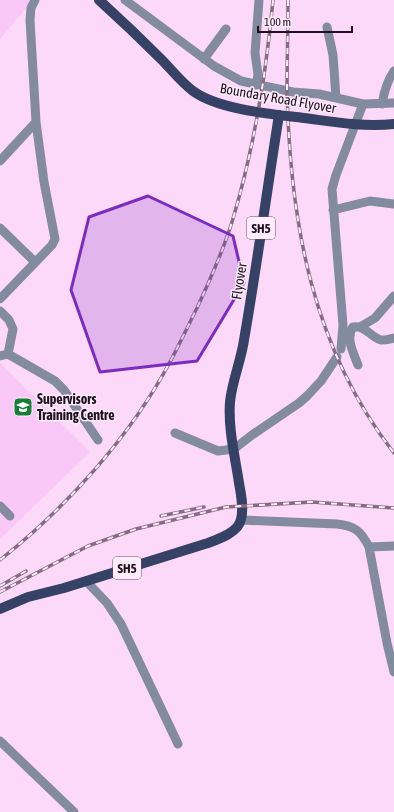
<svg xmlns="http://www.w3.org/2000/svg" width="394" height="812" font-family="'Asap Condensed',sans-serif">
<rect width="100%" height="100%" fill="#fcd8f9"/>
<path fill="#f9c8f6" d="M0,0H33L0,39Z
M0,363L90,452L0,539Z"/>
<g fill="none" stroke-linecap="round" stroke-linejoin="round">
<path stroke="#838ba0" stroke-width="9" d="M125,0L214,66L241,81L293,92L319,94L363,104L394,103
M327,27L333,55L336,98
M204,59L226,29
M256,85L258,75L255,53L259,0
M382,104C384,92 387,81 394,71
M0,161L36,122L30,20L31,8L35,0
M333,210L370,201L394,204
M0,228L35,262
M0,299L52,245L55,239L44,182L36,122
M0,311L9,320L13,329L8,354L0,356
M360,327L375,318L394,296
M341,349L343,325L332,189L336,175L363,104
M8,354L55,381L64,390L98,440
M358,365C354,354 345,338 353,327C366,325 370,337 381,340C386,340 390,339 394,338
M175,433L218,451L234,449L252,435L299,403L307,396L321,381L337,357
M0,506L10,516
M241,520L337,524C355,526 361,531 369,547L387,643L394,672
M369,547L394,546
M86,581L107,603L121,624L178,744
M0,741L74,812"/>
<path stroke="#364265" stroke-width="10" d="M0,609L28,597L64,588L208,543C219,539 239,532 241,519C244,508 241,494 239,483C235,456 228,429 230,402C232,381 241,361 244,340C257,265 267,190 279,115"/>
<defs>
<path id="rail" d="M288,0C288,30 287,61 287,91C290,221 312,348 394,453
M161,516L204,507
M0,560C67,507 131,436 171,360C180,343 188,326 197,308C210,280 223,251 232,222C254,149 266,75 273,0
M0,586L26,571
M0,592L88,546L136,529L226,507L312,502L394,508"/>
</defs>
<use href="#rail" stroke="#856c83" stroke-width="3.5"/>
<use href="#rail" stroke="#feecfd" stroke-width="2" stroke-dasharray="6" stroke-linecap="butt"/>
<path stroke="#364265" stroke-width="10" d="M99,0C120,19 141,39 161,59C171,69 181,82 193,91C219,110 272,114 304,118C335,122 362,127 394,124"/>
</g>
<path fill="#7b2cbf" fill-opacity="0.2" stroke="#7b2cbf" stroke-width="3" stroke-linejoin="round" d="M148,196L233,236L244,283L197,361L100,372L71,290L89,217Z"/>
<defs>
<symbol id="university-square" viewBox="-11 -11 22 22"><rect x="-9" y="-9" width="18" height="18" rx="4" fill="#148036" stroke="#feecfd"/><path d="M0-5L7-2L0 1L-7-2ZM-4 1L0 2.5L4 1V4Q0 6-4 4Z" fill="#fff"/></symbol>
</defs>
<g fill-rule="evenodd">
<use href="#university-square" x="12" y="396" width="22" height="22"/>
</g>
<g text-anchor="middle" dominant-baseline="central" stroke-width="3" stroke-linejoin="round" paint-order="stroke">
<g fill="#feecfd" stroke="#625261" stroke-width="1">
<rect x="247" y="217" width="28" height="22" rx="3"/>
<rect x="113" y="557" width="28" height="22" rx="3"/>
</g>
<g font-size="13" font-weight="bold" fill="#1f101e">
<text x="261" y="228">SH5</text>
<text x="127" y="568">SH5</text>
</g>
<g font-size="14" fill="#1f101e" stroke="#feecfd">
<text transform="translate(278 98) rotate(10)">Boundary Road Flyover</text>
<text transform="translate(239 281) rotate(-81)">Flyover</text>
</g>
<g font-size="14" font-weight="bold" fill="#1f101e" stroke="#feecfd" text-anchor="start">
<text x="37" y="399">Supervisors<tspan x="37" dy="16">Training Centre</tspan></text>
</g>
</g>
<path d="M258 26v6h94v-6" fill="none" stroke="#1f101e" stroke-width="2"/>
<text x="264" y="26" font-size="12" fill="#1f101e" stroke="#feecfd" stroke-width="3" paint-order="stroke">100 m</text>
</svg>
